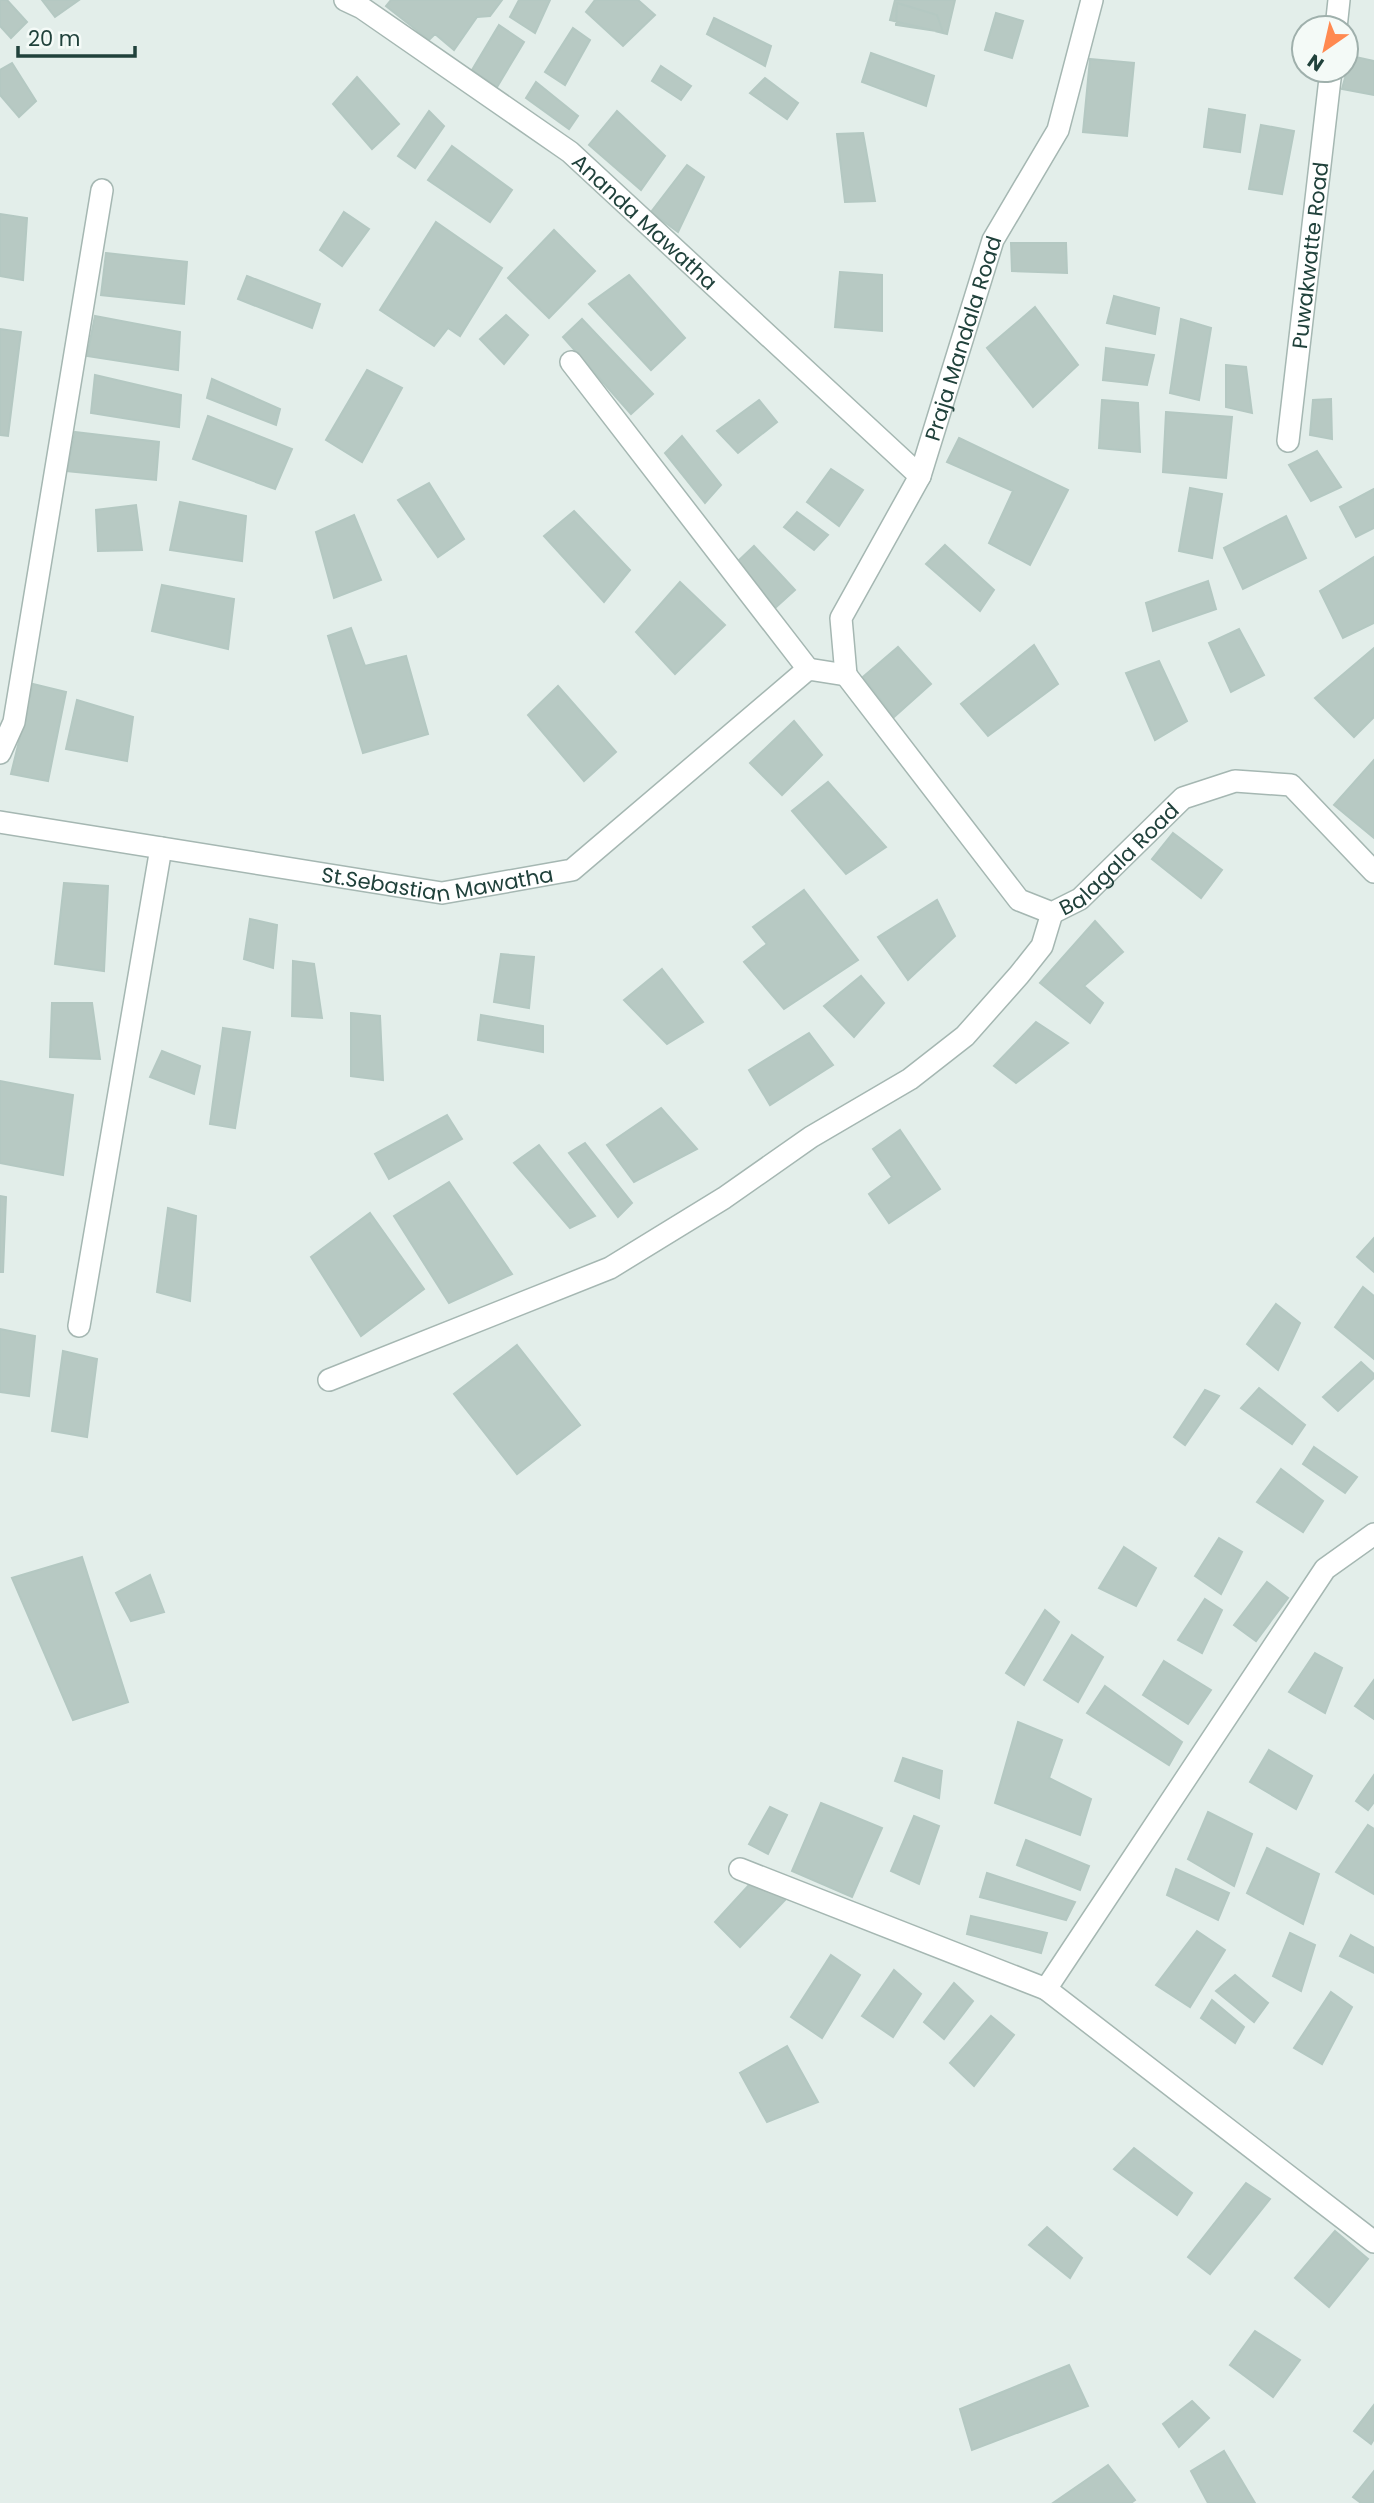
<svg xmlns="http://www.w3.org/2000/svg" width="1374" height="2503" font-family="Poppins,sans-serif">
<rect width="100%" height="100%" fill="#e3eeea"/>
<path fill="#b7c9c3" stroke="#b4c8c2" stroke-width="2" d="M0,0H7L27,22L11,38L0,26Z
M42,0H79L55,17Z
M391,0H502L490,16L477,17L454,50L435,34L429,40L386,6Z
M519,0H550L535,33L510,17Z
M595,0H638L655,15L623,46L586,12Z
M895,0H955L947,34L890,20Z
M897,3L937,15L943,32L896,25Z
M996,13L1023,21L1012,58L985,50Z
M714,18L771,46L765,66L707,34Z
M499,25L524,42L497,87L472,70Z
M573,28L590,40L565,85L545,72Z
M871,53L934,76L926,106L862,82Z
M1351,56L1374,61V95L1342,89Z
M1090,59L1134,63L1127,136L1083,132Z
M12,63L36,101L19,117L0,95V70Z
M661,66L691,86L681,100L652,81Z
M357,77L399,124L372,149L333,104Z
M765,78L798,103L787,119L750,93Z
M536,82L578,116L569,129L526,98Z
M1209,109L1245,115L1240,152L1204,147Z
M429,111L444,126L415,168L398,156Z
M617,111L665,156L641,190L589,145Z
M1261,125L1294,131L1282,194L1249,189Z
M863,133L875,201L845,202L837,134Z
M452,146L512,190L490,222L428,180Z
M687,165L704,177L678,232L651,212Z
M344,212L369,229L342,266L320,250Z
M0,214L27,218L23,280L0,276Z
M436,222L502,268L460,336L448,328L434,346L380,310Z
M554,230L595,271L549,318L508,278Z
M1011,243H1066L1067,273L1012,271Z
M106,253L187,262L184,304L101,295Z
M840,272L882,275V331L835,327Z
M629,275L685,338L651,370L589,304Z
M247,276L320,304L312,328L238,299Z
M1114,296L1159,308L1155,334L1107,323Z
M1035,307L1078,365L1033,407L987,348Z
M506,315L528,335L504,364L480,339Z
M95,316L180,332L178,370L87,356Z
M582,319L653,394L631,414L563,337Z
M1181,319L1211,328L1199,400L1170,393Z
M0,329L21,332L8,436L0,435Z
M1106,348L1154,355L1147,385L1103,380Z
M1226,365L1246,367L1252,413L1226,407Z
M367,370L402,388L362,462L326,440Z
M95,375L181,395L179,427L91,413Z
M212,379L280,409L276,425L207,398Z
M1331,399L1332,439L1310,435L1313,400Z
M759,400L777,422L738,453L717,431Z
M1102,400L1138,403L1140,452L1099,448Z
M1166,412L1232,417L1226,478L1163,472Z
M208,416L292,449L275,489L193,459Z
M75,432L159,442L156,480L67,471Z
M682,436L721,485L705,503L665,453Z
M959,438L1068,490L1030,565L989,543L1013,491L947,462Z
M1317,451L1341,487L1311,501L1289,465Z
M831,469L863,490L839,526L807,502Z
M429,483L464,539L438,557L398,500Z
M1190,488L1222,494L1212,558L1179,551Z
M1374,489V528L1356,537L1340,507Z
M180,502L246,516L242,561L170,550Z
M136,505L142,550L98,551L96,510Z
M574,511L630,570L604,602L544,536Z
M797,512L828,535L814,550L784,527Z
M354,515L381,580L334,598L316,532Z
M1286,516L1306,558L1243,589L1224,548Z
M945,545L994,590L980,611L926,564Z
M754,546L795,590L775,608L738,561Z
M1374,557V623L1343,638L1320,591Z
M1208,581L1216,609L1153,631L1146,603Z
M680,582L725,625L675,674L636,632Z
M162,585L234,599L228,649L152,631Z
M351,628L365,666L406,656L428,734L363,753L328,636Z
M1239,629L1264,675L1231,692L1209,643Z
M1034,645L1058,684L988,736L961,704Z
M898,647L931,684L894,717L863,677Z
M1374,648V717L1354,737L1315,698Z
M1159,661L1187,721L1155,740L1126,673Z
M33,684L66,692L48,781L11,774Z
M558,686L616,752L584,781L528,715Z
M77,700L133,717L127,761L66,749Z
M794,721L822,755L782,795L750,763Z
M1374,760V838L1334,805Z
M828,782L886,847L846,874L792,811Z
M1173,833L1222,870L1201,898L1152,859Z
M64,883L108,886L104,971L55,964Z
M804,890L858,960L784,1009L744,962L767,944L753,927Z
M937,900L955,936L908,980L878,937Z
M250,919L277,925L273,968L244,959Z
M1095,921L1123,952L1084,986L1103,1003L1090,1023L1040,983Z
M501,954L534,957L529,1008L494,1002Z
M293,961L314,964L322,1018L292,1016Z
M662,969L703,1022L667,1044L624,1000Z
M861,976L884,1003L854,1037L824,1006Z
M52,1003H92L100,1059L50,1057Z
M351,1013L380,1016L383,1080L351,1076Z
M481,1015L543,1026V1052L478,1040Z
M1036,1022L1068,1043L1016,1083L994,1066Z
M223,1028L250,1032L235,1128L210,1124Z
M809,1033L833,1065L770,1105L749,1070Z
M162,1051L200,1066L194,1094L150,1077Z
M0,1081L73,1095L63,1175L0,1163Z
M661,1108L697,1149L634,1182L607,1145Z
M447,1115L462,1139L389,1179L375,1154Z
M900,1130L940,1189L889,1223L869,1194L892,1177L873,1149Z
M585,1143L632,1203L618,1217L569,1153Z
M539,1145L595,1216L570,1228L514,1163Z
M449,1182L512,1274L449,1303L394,1216Z
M0,1196L6,1197L3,1272H0Z
M168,1208L196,1216L190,1301L157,1292Z
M370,1213L424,1289L361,1336L311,1257Z
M1374,1238V1272L1357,1257Z
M1363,1287L1374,1296V1359L1335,1327Z
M1276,1304L1300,1323L1278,1370L1247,1344Z
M0,1329L35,1336L29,1396L0,1392Z
M517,1345L580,1425L517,1474L454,1394Z
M63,1351L97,1359L87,1437L52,1431Z
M1361,1362L1374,1374V1378L1338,1411L1323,1397Z
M1259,1388L1305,1425L1292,1444L1241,1408Z
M1205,1390L1219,1396L1185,1445L1174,1437Z
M1314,1447L1357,1477L1345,1493L1303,1464Z
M1281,1469L1323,1501L1303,1532L1257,1502Z
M1219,1538L1242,1552L1221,1594L1195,1576Z
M1124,1547L1156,1568L1136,1606L1099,1588Z
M82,1557L128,1702L73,1720L12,1578Z
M150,1575L164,1612L131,1621L116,1593Z
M1267,1582L1288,1598L1256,1641L1234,1625Z
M1205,1599L1222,1610L1202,1653L1178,1640Z
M1045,1610L1059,1622L1024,1685L1006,1673Z
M1072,1635L1103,1657L1078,1702L1044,1680Z
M1315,1653L1342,1668L1325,1713L1289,1692Z
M1164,1661L1211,1690L1188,1724L1143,1695Z
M1374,1680V1719L1355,1706Z
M1105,1686L1182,1742L1169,1765L1087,1713Z
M1018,1722L1062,1740L1049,1778L1091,1799L1080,1835L995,1803Z
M1269,1750L1312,1776L1296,1809L1250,1782Z
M903,1758L942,1771L939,1798L895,1781Z
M1374,1775V1802L1368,1810L1356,1801Z
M821,1803L882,1828L852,1897L792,1871Z
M770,1807L787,1815L768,1854L749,1844Z
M1208,1812L1252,1834L1234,1886L1188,1859Z
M914,1816L939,1826L919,1884L891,1871Z
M1368,1825L1374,1829V1894L1336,1872Z
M1026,1840L1089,1866L1080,1890L1017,1865Z
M1267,1848L1319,1874L1303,1924L1247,1893Z
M1176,1869L1229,1893L1218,1920L1167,1895Z
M987,1873L1075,1902L1066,1920L980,1897Z
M749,1885L787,1898L740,1947L715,1922Z
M971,1916L1047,1933L1041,1953L967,1934Z
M1197,1931L1225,1950L1190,2007L1156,1985Z
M1290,1933L1315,1945L1301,1991L1273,1976Z
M1351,1935L1374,1948V1973L1340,1956Z
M831,1955L860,1975L822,2038L791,2017Z
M894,1970L921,1994L893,2037L862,2016Z
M1235,1975L1268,2003L1254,2022L1216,1991Z
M954,1983L973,2001L944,2039L924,2022Z
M1331,1992L1352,2007L1322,2064L1294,2048Z
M1212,2000L1244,2027L1235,2043L1201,2018Z
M991,2016L1014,2035L974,2086L950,2063Z
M787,2046L818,2102L767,2122L740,2073Z
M1134,2148L1192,2193L1177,2215L1114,2169Z
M1246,2183L1270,2199L1210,2274L1188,2257Z
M1047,2227L1082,2258L1070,2278L1029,2245Z
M1335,2231L1368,2259L1329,2307L1295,2278Z
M1255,2331L1300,2360L1273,2397L1230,2365Z
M1069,2365L1088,2406L972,2450L960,2409Z
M1192,2401L1209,2418L1179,2447L1163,2424Z
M1374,2405V2439L1371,2444L1354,2431Z
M1224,2451L1255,2503H1208L1191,2471Z
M1108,2465L1135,2500L1131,2503H1053Z
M1374,2471V2503H1361L1353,2497Z"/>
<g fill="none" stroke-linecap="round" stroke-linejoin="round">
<defs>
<g id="minor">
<path id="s1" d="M345,0L362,8L570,152L920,476"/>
<path d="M1336,28L1339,0"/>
<path d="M571,362L808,669"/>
<path id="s2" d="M1288,441L1331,70"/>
<path id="s3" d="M846,675L841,618L920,476L993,240L1058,130L1092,0"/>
<path id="s4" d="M846,675L1019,900L1052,913L1080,899L1183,798L1235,781L1291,785L1374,872"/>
<path d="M0,753L14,722L102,190"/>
<path id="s5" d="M0,822L442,893L572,870L808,669L846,675"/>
<path d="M79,1326L161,848"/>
<path d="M329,1380L610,1268L724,1198L811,1137L910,1079L965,1036L1019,975L1042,946L1052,913"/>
<path d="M1374,1534L1325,1569L1046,1989L1374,2242"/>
<path d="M740,1869L1046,1989"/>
</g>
</defs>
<use href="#minor" stroke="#a5b7b2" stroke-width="24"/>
<use href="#minor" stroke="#fff" stroke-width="21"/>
</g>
<g text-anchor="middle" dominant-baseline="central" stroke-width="5" stroke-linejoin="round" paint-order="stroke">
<g font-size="21" fill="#20413b" stroke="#f4faf7">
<text stroke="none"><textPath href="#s1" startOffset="374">Ananda Mawatha</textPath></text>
<text stroke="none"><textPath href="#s2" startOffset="187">Puwakwatte Road</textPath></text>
<text stroke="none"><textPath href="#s3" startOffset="364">Praja Mandala Road</textPath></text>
<text stroke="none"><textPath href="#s4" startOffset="406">Balagala Road</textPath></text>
<text stroke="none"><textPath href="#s5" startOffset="443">St.Sebastian Mawatha</textPath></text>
</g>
</g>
<g transform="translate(1325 49) rotate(214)"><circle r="33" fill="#f4faf7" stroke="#9fb0ac" stroke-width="2"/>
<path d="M0-5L12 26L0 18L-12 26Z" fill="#ff8950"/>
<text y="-10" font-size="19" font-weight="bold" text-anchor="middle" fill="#20413b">N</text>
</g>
<path d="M18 46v10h117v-10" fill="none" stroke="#20413b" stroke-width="3.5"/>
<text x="28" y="46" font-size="21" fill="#20413b" stroke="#f4faf7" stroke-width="5" paint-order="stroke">20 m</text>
</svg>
